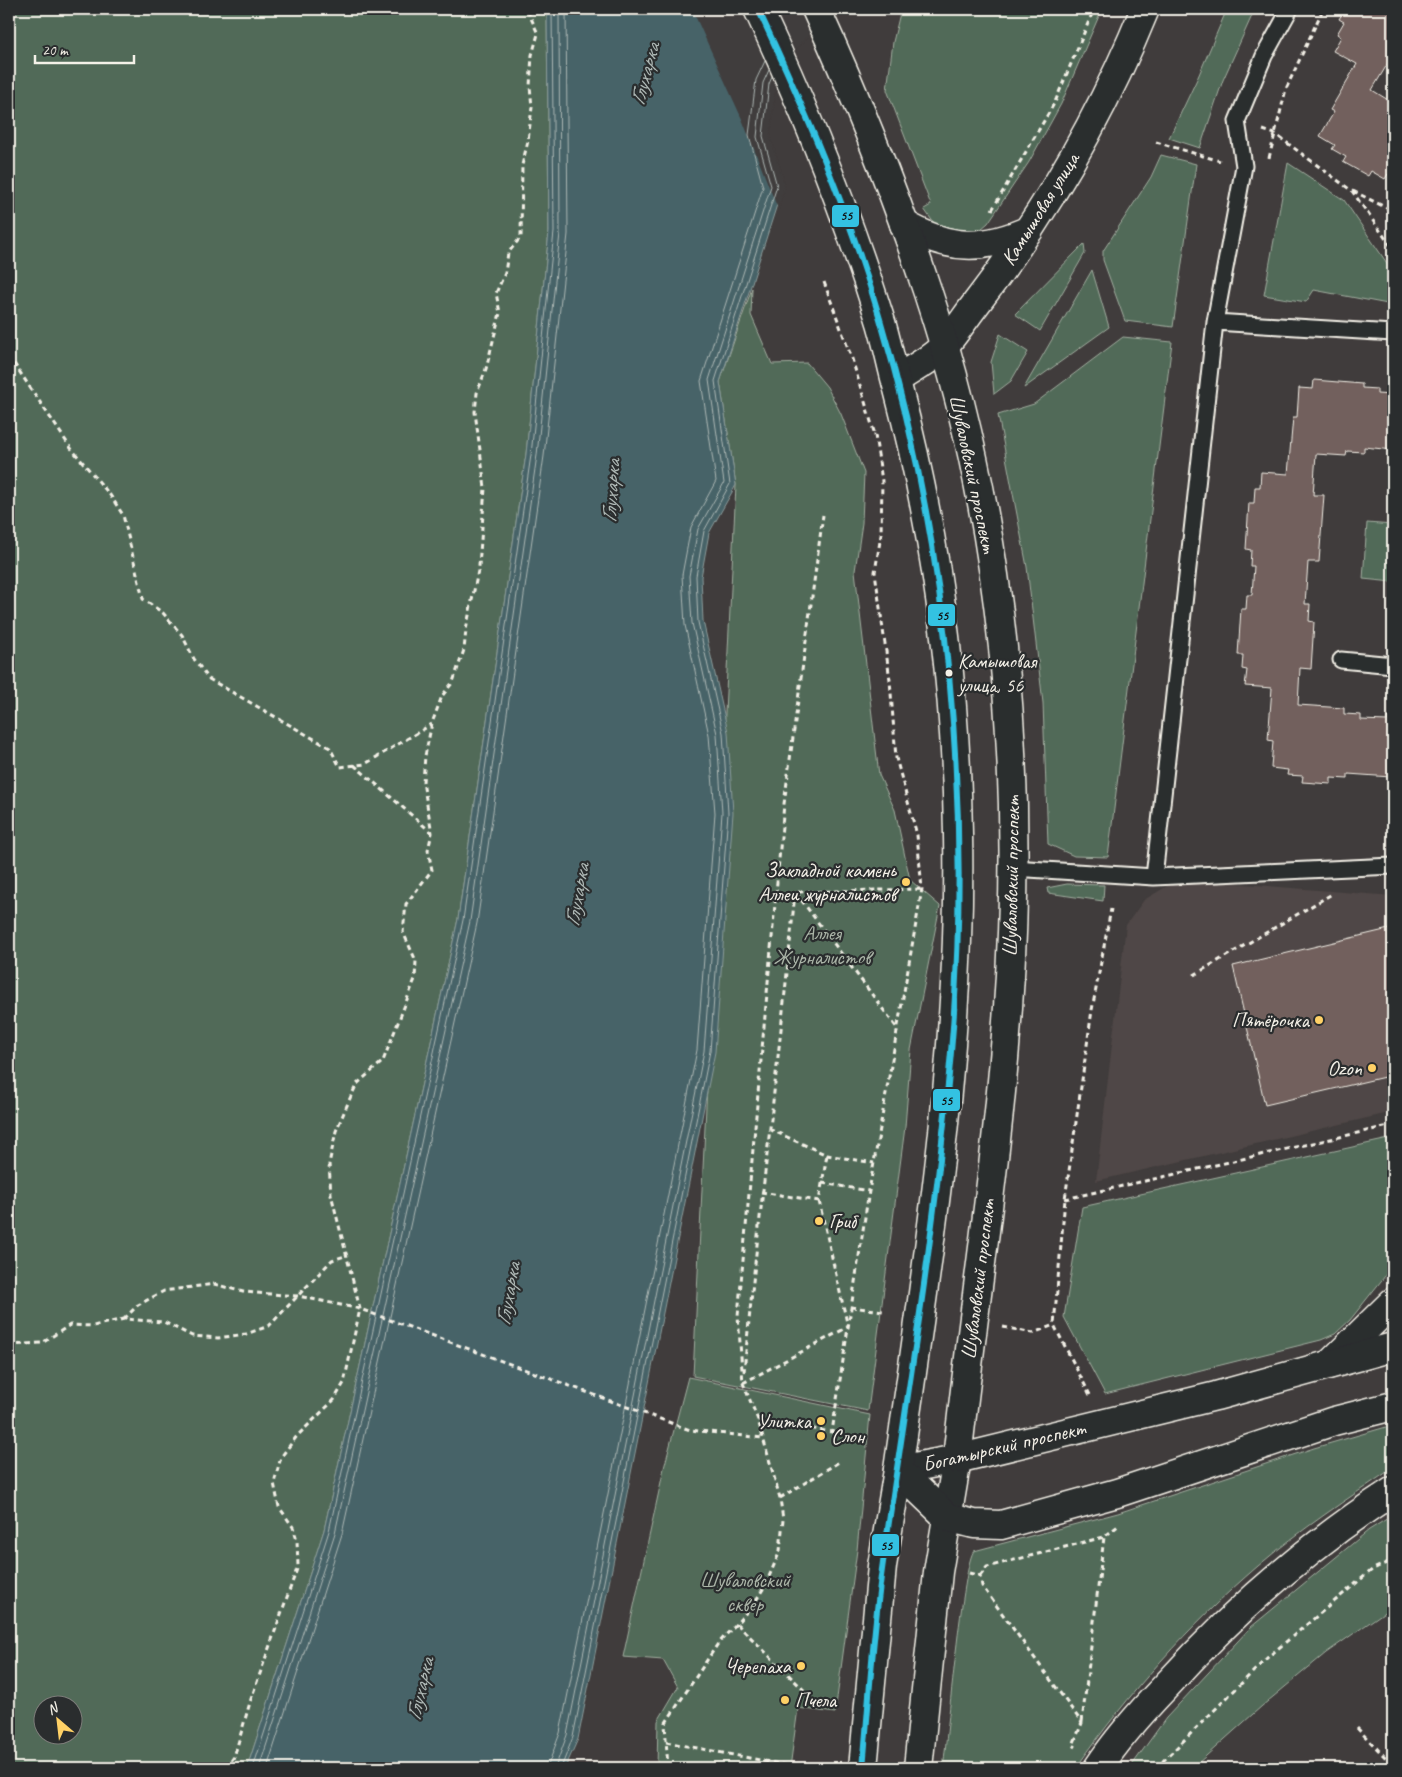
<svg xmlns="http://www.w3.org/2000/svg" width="1402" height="1777" font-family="Caveat,sans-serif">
<rect width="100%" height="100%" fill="#403c3c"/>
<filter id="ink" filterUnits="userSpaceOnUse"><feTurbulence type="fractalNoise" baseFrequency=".02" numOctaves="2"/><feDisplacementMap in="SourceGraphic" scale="10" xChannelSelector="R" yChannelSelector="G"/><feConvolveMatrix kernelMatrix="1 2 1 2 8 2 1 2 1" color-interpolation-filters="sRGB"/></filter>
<g filter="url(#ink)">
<path fill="#4f4746" d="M1194,880L1393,896V1112L1096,1181L1126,925L1144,900L1169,885Z"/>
<path fill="#516b59" stroke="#a2aea0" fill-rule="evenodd" d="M9,9H547L549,232L526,454L458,919L324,1530L247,1768H9ZM42,1704H72V1734H42Z
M901,9H1102L1061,104L1029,162L988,223L981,229L966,234L936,226L924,209L931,205L887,90L893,42Z
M1227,9H1255L1223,80L1200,148L1169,138L1198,77Z
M1161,155L1196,164L1173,327L1125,321L1103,260V251L1151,177Z
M1288,163L1344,200L1393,272V305L1314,290L1306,302L1264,295Z
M1084,244L1085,253L1040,331L1015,314Z
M1092,270L1109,327L1024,388Z
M752,288L751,315L772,364L807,363L827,387L841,414L864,473L862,523L855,571L879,775L895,810L910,880L940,906L911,1050L905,1127L868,1411L693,1376L736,485L720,382Z
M1000,334L1028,352L1011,381L994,394L991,362Z
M1123,337L1172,342L1108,857L1074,856L1048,844L1043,703L1027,567L998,415L1034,404Z
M1367,523L1393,525V582L1363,579Z
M1067,884L1104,885L1103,901L1048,893L1047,888Z
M1393,1138V1266L1350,1320L1335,1334L1321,1340L1105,1394L1064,1317L1082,1207Z
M688,1377L870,1415L857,1550L835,1713L798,1708L790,1768H657L658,1721L678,1687L663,1660L623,1657L664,1468Z
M1393,1425V1468C1347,1499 1300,1530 1258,1566C1189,1625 1128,1694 1076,1768H943C947,1740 963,1561 974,1551L1118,1513L1314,1448Z
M1393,1515V1606L1326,1653L1262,1706L1197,1764L1201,1768H1130L1166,1718L1251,1627L1369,1530Z"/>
<path fill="#466368" stroke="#8c9c9b" d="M547,9H826L794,47L774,85L768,136L783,186L720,382L736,485L709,533L701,577L703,621L728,732L733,813L715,1052L578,1739L565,1768H247L324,1530L458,919L526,454L549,232Z"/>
<path fill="#403c3c" d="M692,9H829L826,20L796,48L776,85L770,136L785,186L778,209L742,119Z"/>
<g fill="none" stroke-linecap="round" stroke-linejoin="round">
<path stroke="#aeb8b5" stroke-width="1" d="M253,1768L329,1531L463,920L531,455L554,232L552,9
M259,1768L335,1533L470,921L537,455L560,233L559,9
M267,1768L342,1534L477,923L544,456L568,234L566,9
M547,1768L560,1733L697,1050L715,813L709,735L685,625L682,575L691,527L716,481L701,381L763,187L749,135L756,80L765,61
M555,1768L567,1735L704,1051L722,813L717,734L692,623L689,576L698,529L724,483L709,380L771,186L757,137L763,83L769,70
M561,1768L573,1737L710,1051L728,813L723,733L698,622L696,576L704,531L730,484L715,381L777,186L763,136L769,84L772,77"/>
</g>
<path fill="#72605d" stroke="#f4f1e8" d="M1345,9H1393V60L1391,58L1372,90L1393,103V177L1388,174L1385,179L1371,171L1368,176L1343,162L1346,157L1332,149L1335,145L1320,136L1334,112L1330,110L1357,64L1333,51L1341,37L1337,34L1344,22L1339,19Z
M1314,380L1362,384V388L1377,389V394L1393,395V450L1364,447V452L1347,451L1346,456L1316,454L1313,495H1324L1319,562H1308L1305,604H1310L1309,621L1314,622L1311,669L1300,668L1298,705L1344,708V714L1361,715V720L1387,721V717H1393V789L1390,788L1391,777L1348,774V779L1331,778V784L1302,782L1303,776L1287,775L1288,770L1271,768L1273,741L1268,740L1272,688L1245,686L1247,670L1242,669L1243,655H1238L1241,609H1246L1247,595H1252L1254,566H1250L1251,550L1246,549L1249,503H1254L1255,487H1260L1261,472L1288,474L1293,417H1297L1299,388L1313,389Z
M1393,928V1075L1265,1105L1233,966Z"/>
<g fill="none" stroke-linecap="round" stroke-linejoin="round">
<defs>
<path id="service" d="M1290,9L1264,56L1237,121L1244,166L1215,322L1154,877L1393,866
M1215,322L1393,333
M1341,660L1393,665
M1013,868L1154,877"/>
<path id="minor" d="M1330,1364L1393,1302"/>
<path id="tertiary" d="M904,224C948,250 983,251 1029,230
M896,380C911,369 933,359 945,345C956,332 965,318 975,305C1045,214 1102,115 1145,9
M863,1768L882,1566L898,1470L957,1459L938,1572L918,1768
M1098,1768C1117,1739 1142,1711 1166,1686C1233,1612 1309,1545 1393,1491"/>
<path id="secondary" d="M758,9C805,109 846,211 879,316C887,340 891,365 898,389C936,534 956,684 958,834C962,1047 928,1260 898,1470L947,1517L974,1524L1001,1525L1117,1493L1334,1421L1393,1406
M816,9C858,101 896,196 928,293C1004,522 1025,768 1008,1007C998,1159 973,1309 957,1459L1216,1396L1393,1347"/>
</defs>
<use href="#service" stroke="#f4f1e8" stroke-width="19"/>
<use href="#minor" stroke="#f4f1e8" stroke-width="31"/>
<use href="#tertiary" stroke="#f4f1e8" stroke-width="31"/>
<use href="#secondary" stroke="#f4f1e8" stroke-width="31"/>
<path stroke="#f4f1e8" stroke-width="3" stroke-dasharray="5 4" stroke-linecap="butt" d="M1392,102L1393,101
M1263,130L1275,134L1352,191L1393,249
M1156,142L1220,161
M1269,158L1286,89L1323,9
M1353,191L1393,211
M992,210L1055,102L1094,9
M824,282L852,359L875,435
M9,356L70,447L110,495L123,515L143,599L163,613L182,635L194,659L209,679L330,748L340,767L365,764L432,724
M354,765L431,832
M796,893L897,1028
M1194,975L1332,894
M769,1129L827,1155L874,1163
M822,1183L869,1191
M761,1192L819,1201L827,1155
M1065,1199L1393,1125
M851,1307L883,1311
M124,1319L138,1305L164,1291L214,1284L243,1292L298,1296L360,1309L690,1430L763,1438
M1003,1327L1033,1333L1054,1325
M9,1345L42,1343L70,1325L93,1326L124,1319L164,1322L192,1336L218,1338L246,1334L269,1326L332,1260L348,1255
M744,1372C759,1212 780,1053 795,892L922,889
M743,1383L848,1327L819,1201
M1090,1395L1054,1325L1065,1199L1092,1010L1111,909
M758,1420L832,1432L869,1191L922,889L917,835L896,758L890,680L875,572L881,535L882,481L875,435H877
M780,1498L839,1462
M969,1573L980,1576L982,1586L1082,1723L1073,1745L1076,1747
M980,1576L987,1567L1104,1537
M737,1624L811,1697
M1082,1722L1104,1537L1118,1526
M1357,1728L1390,1762
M666,1742L801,1768
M1314,1767L1315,1768
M226,1768L234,1757L251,1699L298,1566L297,1540L293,1527L279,1507L274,1483L281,1457L297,1436L334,1400L344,1383L360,1309L331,1194L329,1164L336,1131L351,1096L357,1084L383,1061L415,979L416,961L403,932L406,904L432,870L428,850L432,833L423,782L425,756L432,723L442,696L453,682L464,650L466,630L479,566L485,488L475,412L477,393L486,369L500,313L496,293L505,273L508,253L521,237L522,165L528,141L532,107L530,86L532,55L538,34L527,9
M668,1768L665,1724L717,1645L753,1605L765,1586L780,1551L783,1520L780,1498L758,1420L743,1383L738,1316L784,804L823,515
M1156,1768L1268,1657L1373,1569L1393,1560
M1382,1768L1393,1758"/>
<use href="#service" stroke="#2a2d2e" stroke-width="15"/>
<use href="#minor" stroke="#2a2d2e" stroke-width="28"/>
<use href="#tertiary" stroke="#2a2d2e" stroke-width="28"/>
<use href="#secondary" stroke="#2a2d2e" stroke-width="28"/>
<defs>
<path id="bus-1" d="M758,9C805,109 849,212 880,319C950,554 972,808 951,1052C936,1223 908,1392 883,1562C873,1630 869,1700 863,1768"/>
</defs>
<use href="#bus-1" stroke="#2a2d2e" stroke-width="10"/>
<use href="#bus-1" stroke="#33c2e2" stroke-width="6"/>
</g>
</g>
<circle fill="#f4f1e8" stroke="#2a2d2e" stroke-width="2" cx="949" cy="673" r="4.5"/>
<g fill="#ffd166" stroke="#2a2d2e" stroke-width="2">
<circle cx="906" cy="882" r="5"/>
<circle cx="1319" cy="1020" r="5"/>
<circle cx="1372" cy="1068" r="5"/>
<circle cx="819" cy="1221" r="5"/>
<circle cx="821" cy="1421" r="5"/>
<circle cx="821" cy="1436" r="5"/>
<circle cx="801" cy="1666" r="5"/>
<circle cx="785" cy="1700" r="5"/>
</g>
<g text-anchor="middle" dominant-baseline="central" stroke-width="4.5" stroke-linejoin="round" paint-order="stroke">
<g font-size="20" fill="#f4f1e8" stroke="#2a2d2e" text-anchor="start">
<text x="958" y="661">Камышовая<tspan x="958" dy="24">улица, 56</tspan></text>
</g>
<g font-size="21" fill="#f4f1e8" stroke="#2a2d2e">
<text transform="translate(1040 209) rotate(-58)">Камышовая улица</text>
<text transform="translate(973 474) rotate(78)">Шуваловский проспект</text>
<text transform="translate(1011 876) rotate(-89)">Шуваловский проспект</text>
<text transform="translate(978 1279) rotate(-83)">Шуваловский проспект</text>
<text transform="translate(1004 1446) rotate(-13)">Богатырский проспект</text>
</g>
<g font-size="21" fill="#f4f1e8" stroke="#2a2d2e" text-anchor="end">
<text x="896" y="870">Закладной камень<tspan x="896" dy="24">Аллеи журналистов</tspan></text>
<text x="1309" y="1020">Пятёрочка</text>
<text x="1362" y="1068">Ozon</text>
<text x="829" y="1221" text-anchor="start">Гриб</text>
<text x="811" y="1421">Улитка</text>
<text x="831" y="1436" text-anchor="start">Слон</text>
<text x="791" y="1666">Черепаха</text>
<text x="795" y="1700" text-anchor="start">Пчела</text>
</g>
<g font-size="21" fill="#abb5a8" stroke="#2a2d2e">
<text x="822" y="933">Аллея<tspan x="822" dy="24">Журналистов</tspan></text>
<text x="745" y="1580">Шуваловский<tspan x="745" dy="24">сквер</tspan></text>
</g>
<g font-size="22" font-style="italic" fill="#aeb8b5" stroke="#2a2d2e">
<text transform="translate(645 74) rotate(-75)">Глухарка</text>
<text transform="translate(611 491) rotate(-86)">Глухарка</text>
<text transform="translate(577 895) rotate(-80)">Глухарка</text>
<text transform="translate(508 1294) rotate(-80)">Глухарка</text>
<text transform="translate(420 1689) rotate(-77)">Глухарка</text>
</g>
</g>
<g stroke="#2a2d2e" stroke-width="2">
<rect x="831" y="204" width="29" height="24" rx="5" fill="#33c2e2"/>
<rect x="927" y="603" width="29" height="24" rx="5" fill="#33c2e2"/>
<rect x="932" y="1088" width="29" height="24" rx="5" fill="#33c2e2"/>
<rect x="871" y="1533" width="29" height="24" rx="5" fill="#33c2e2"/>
</g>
<g font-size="14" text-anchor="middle" font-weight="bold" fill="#111">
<text x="846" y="220">55</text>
<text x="942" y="620">55</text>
<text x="946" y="1105">55</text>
<text x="886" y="1550">55</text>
</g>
<rect width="1402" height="1777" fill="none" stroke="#2a2d2e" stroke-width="30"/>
<rect x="15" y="15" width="1372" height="1747" fill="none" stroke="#f4f1e8" stroke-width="2" filter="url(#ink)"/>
<g transform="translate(58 1720) rotate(332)"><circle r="24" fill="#2a2d2e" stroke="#7b7b78"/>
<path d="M0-4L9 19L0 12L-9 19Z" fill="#ffd166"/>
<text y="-8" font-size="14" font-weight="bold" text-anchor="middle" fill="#f4f1e8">N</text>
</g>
<path d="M35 55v8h99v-8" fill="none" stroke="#f4f1e8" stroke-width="2.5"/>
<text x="42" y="55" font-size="15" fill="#f4f1e8" stroke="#2a2d2e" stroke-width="4" paint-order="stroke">20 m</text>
</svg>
